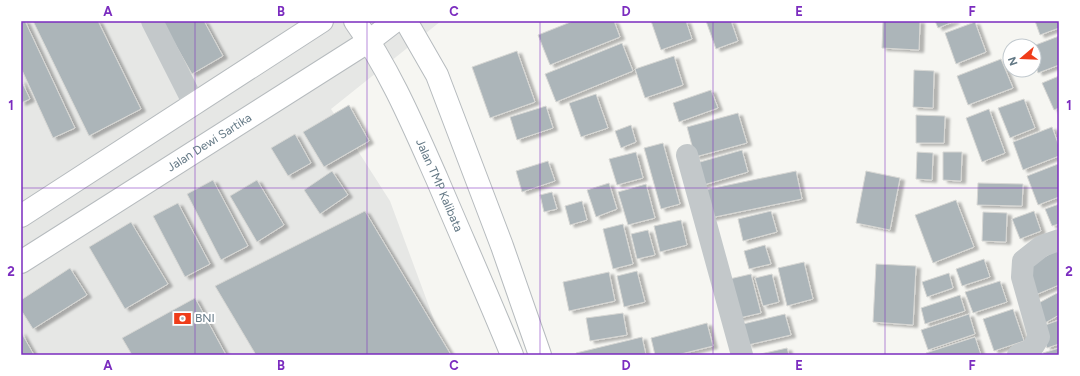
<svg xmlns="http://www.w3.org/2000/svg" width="1080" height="376" font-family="Figtree,sans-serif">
<defs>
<filter id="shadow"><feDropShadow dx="4.5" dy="2.5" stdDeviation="1" flood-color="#0004"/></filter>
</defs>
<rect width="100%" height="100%" fill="#f6f6f2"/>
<path fill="#e6e7e5" d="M21,21H441L331,109L390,201L447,355H21Z"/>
<path fill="#acb5b9" stroke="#d7d7d4" filter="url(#shadow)" d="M21,21H25L75,128L53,138L21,68Z
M33,21H98L141,109L89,136Z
M162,21H204L223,56L192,74Z
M573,21H614L620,37L550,65L538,35Z
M651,21H686L692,39L661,50Z
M706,21H731L738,41L716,49Z
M883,21H920L919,50L882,48Z
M935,21H955L938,28Z
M1035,21H1059V28L1040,35Z
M975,22L986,52L956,64L945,33Z
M1059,36V65L1038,73L1034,61V46H1033Z
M622,43L633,71L556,102L545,74Z
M517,51L535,102L490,118L472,67Z
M674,56L683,85L645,98L635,69Z
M1001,59L1013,88L968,105L957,76Z
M914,70L934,71L933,108L913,107Z
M1059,76V108L1054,110L1042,83Z
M21,80L30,99L21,103Z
M711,90L718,108L679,122L673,103Z
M596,94L608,128L581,137L569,103Z
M1024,99L1035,128L1010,138L998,108Z
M349,105L369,141L324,167L303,132Z
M546,106L553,128L517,140L510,117Z
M989,109L1005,153L982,162L966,118Z
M738,113L747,143L695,157L687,127Z
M916,115L945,116L944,143H916Z
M631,125L636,142L621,148L615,131Z
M1052,127L1059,146V156L1023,170L1013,142Z
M295,134L311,163L288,176L271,148Z
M663,143L680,204L661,209L644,148Z
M742,150L748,172L700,186L693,164Z
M636,152L643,178L617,185L609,159Z
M917,152L933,153L932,180L916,179Z
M943,152H962L961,181L943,180Z
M548,161L555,181L522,192L516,171Z
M1058,164L1059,167V197L1038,205L1027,176Z
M332,171L348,195L320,214L304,190Z
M796,171L802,199L710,218L704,190Z
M866,171L900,178L890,230L856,223Z
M213,180L248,246L221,260L187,194Z
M257,180L284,225L257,242L230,196Z
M609,183L617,209L596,217L587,190Z
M978,183L1023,184L1022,206L977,205Z
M646,184L655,218L628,225L618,192Z
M552,192L557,209L544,212L540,195Z
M956,200L974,247L933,263L915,215Z
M582,201L587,220L570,225L565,206Z
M178,203L210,264L185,277L153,216Z
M1059,204V224L1052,226L1045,209Z
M365,211L451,355H256L215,286Z
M771,211L777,232L743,241L738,219Z
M1034,211L1041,231L1020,239L1012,219Z
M983,212L1007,213L1006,242L982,241Z
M681,220L687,245L660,252L654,226Z
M131,222L168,284L125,309L89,247Z
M623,224L633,264L613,269L603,229Z
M648,230L655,255L637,259L631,234Z
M765,245L771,264L749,269L744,251Z
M1057,250L1059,254V285L1033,296L1027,267Z
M984,259L990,277L962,286L956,269Z
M804,262L813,299L787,306L778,268Z
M876,264L916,266L913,325L873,322Z
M70,268L87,295L33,329L21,310V300Z
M637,271L645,302L624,307L617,276Z
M609,272L615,301L569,311L563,282Z
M949,273L953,288L927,297L922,282Z
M751,274L761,313L735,319L725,280Z
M772,274L779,302L763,306L755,278Z
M1000,281L1007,302L973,313L965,292Z
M1059,292V315L1045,323L1035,305Z
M960,295L965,311L925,324L921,308Z
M195,298L226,355H132L122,338Z
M1013,309L1024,341L994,351L983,319Z
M623,313L627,335L590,341L586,318Z
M785,314L791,335L748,345L743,324Z
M969,314L975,334L928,350L921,330Z
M1059,320V344L1047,348L1040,327Z
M707,323L713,346L677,355H655L651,338Z
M21,332L34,355H21Z
M642,337L646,355H577L576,353Z
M975,337L981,355H927L926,353Z
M787,348L789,355H756Z
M1059,348V355H1044L1043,353Z"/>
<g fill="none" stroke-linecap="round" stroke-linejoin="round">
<defs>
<g id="major">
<path id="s1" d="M355,21C390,70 413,125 437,179C462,238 488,296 512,355"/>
<path d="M406,21L437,75L502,246L540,355"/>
<path d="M21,216L322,21"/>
<path id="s2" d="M21,262L369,41L395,21"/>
</g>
</defs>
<use href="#major" stroke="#b6bbbe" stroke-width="24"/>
<path stroke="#c3c8ca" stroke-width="22" d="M152,21L194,104
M687,155L742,355
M1018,355L1031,350L1039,337L1022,277L1023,261L1042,246L1059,240"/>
<use href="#major" stroke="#fff" stroke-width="22"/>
</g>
<path fill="none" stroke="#7b2cbf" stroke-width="1" stroke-opacity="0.55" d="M195,21V355M367,21V355M540,21V355M713,21V355M885,21V355M21,188H1059"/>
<defs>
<symbol id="bank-bare" viewBox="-9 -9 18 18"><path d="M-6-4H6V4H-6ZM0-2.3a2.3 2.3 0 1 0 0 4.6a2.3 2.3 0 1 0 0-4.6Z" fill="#ef3c19" stroke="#fff" stroke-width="2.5" paint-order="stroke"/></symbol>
</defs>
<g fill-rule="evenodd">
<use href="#bank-bare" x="170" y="306" width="25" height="25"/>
</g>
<g text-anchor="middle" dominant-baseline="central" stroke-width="4" stroke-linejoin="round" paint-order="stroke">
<g font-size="12" fill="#637885" stroke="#fff">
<text stroke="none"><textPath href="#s2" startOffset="223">Jalan Dewi Sartika</textPath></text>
<text stroke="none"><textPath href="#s1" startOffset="185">Jalan TMP Kalibata</textPath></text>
</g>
<g font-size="12" fill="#637885" stroke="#fff" text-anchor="start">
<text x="195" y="318">BNI</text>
</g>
</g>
<rect width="1080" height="376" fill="none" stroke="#ffffff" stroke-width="44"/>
<g transform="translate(1022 58) rotate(251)"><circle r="19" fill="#ffffff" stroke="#c1c9ce"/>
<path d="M0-3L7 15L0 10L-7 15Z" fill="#ef3c19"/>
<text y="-6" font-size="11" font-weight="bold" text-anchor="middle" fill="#637885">N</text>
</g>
<rect x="22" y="22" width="1036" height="332" fill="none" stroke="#7b2cbf" stroke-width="1.5"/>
<g font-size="13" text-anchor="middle" font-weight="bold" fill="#7b2cbf">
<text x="108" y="16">A</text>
<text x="281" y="16">B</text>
<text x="454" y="16">C</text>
<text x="626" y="16">D</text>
<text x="799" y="16">E</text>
<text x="972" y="16">F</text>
<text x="11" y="110">1</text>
<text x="1069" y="110">1</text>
<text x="11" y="276">2</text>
<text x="1069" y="276">2</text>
<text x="108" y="370">A</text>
<text x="281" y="370">B</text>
<text x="454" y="370">C</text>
<text x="626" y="370">D</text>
<text x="799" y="370">E</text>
<text x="972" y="370">F</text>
</g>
</svg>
